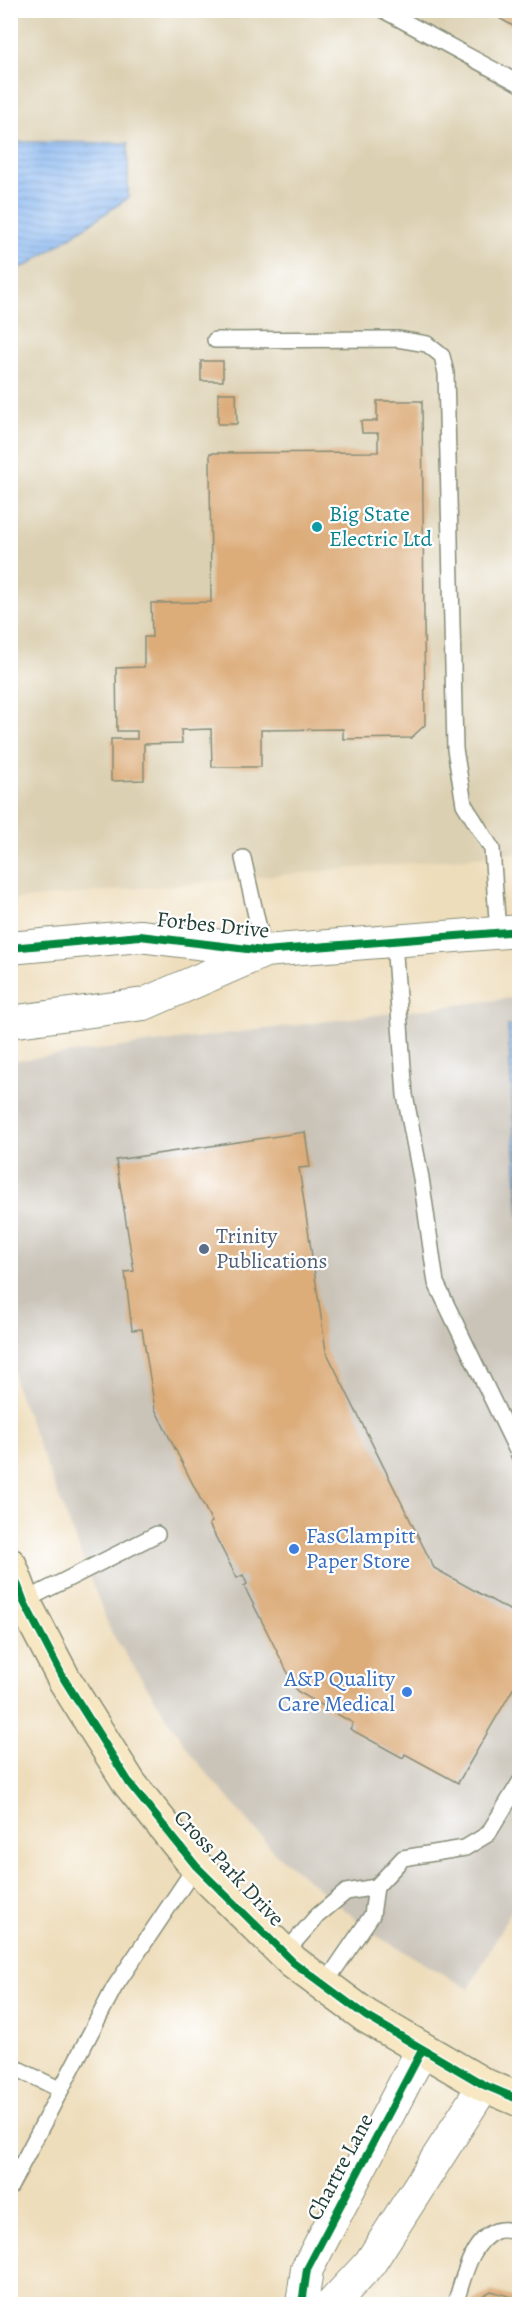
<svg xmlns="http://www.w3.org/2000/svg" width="530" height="2315" font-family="Alegreya,serif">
<defs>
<pattern id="water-rules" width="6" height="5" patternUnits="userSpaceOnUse" patternTransform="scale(1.5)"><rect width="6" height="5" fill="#86b5f0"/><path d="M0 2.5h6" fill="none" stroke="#6d94c3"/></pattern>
</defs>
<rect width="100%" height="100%" fill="#fff"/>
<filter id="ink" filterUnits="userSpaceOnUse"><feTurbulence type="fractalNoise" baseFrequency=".0167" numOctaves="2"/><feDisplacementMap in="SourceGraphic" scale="12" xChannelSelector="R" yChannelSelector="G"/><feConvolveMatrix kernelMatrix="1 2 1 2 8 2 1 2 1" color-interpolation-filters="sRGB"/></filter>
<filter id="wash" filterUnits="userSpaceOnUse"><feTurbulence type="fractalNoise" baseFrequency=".008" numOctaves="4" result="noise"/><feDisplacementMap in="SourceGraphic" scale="24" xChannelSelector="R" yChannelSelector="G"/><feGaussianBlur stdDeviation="1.35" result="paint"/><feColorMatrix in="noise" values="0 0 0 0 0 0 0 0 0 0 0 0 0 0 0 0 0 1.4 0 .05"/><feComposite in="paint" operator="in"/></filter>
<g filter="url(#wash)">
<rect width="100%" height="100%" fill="#edb"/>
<path fill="#dcd0b2" d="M11,11H519V853L11,900Z"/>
<path fill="#c9c3b8" d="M519,997V1896L469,1989L377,1936L276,1854L193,1757L111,1632L15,1384L10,1347V1061Z"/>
<path fill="url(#water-rules)" stroke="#527992" stroke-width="1.5" d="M11,142L128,143V198L28,265L11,270Z
M519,1025H520L519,1216L508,1026Z"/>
<g id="blocks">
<path fill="#dcac79" d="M485,10H520V28L513,26Z
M201,361H223V381H201Z
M218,393H236L237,424H218Z
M377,401H422L425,725L411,738L343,739V729L261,730V767H212L211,729L181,730L182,743L144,744V780L111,781V739H137V731H117L116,668L144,667V637H152L151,603L211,602L210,453L378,452V433H362L361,421H377Z
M305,1132L310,1167L299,1168L326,1351L434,1568L520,1616V1677L458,1783L405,1754L403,1758L350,1729L353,1723L297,1691L244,1586L247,1584L243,1575L237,1578L209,1524L212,1522L155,1409L142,1329L132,1330L125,1272L134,1271L116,1160Z
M491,2291L520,2299V2304H468Z"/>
</g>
</g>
<g filter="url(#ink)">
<use href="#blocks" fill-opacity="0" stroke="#868d78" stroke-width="1.5"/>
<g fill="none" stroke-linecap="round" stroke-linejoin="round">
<defs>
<path id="lane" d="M383,10L520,84
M215,340L397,339L427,344L442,356L446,373L455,749L464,804L492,849L498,933
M243,858L264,951
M394,941L405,1095L421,1178L436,1283L520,1457
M22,1602L157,1534
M285,1953L317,1916L346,1892L376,1887
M324,1985L372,1915L376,1887L403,1858L465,1848L488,1834L520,1782
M10,2065L61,2090
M10,2187L114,1988L196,1866
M455,2304C463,2281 470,2241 496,2231C504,2228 512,2231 520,2233"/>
<path id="street" d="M10,948L140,936L264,951L520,931
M10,1022L144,1004L263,952
M302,2304L307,2269L422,2050
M332,2304L370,2263L484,2085"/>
<path id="secondary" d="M10,1565L24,1602L64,1679L130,1784L196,1866L293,1962L366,2016L484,2085L520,2100"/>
</defs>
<use href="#lane" stroke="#868d78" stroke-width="18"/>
<use href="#street" stroke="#868d78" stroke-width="34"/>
<use href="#secondary" stroke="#868d78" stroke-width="36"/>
<use href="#lane" stroke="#fff" stroke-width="15"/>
<use href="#street" stroke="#fff" stroke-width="32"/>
<use href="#secondary" stroke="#f7e8c3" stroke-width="33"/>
<defs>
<path id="cycleway" d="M10,948L140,936L264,951L520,931
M10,1565L24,1602L64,1679L130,1784L196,1866L293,1962L366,2016L484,2085L520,2100
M302,2304L307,2269L422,2050"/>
</defs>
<use href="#cycleway" stroke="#fff" stroke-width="11"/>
<use href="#cycleway" stroke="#00873e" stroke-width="8"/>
</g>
</g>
<circle fill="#0f9aa8" stroke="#fff" stroke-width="2" cx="317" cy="527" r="6"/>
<circle fill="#5c6f8a" stroke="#fff" stroke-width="2" cx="204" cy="1249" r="6"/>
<g fill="#3f7fe0" stroke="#fff" stroke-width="2">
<circle cx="294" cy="1549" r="6"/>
<circle cx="407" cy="1692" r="6"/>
</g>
<g text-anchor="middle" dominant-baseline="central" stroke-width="4.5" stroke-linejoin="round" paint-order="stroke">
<g font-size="22" fill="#0d838f" stroke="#fff" text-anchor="start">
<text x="329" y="514">Big State<tspan x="329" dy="25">Electric Ltd</tspan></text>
</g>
<g font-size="22" fill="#1f3d34" stroke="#fff">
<text transform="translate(213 925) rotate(6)">Forbes Drive</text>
<text transform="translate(229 1868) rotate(47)">Cross Park Drive</text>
<text transform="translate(340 2167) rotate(-62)">Chartre Lane</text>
</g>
<g font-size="22" fill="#4e5e75" stroke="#fff" text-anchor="start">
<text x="216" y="1236">Trinity<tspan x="216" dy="25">Publications</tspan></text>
</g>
<g font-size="22" fill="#366cbe" stroke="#fff" text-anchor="start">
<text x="306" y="1536">FasClampitt<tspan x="306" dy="25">Paper Store</tspan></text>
<text x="395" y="1679" text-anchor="end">A&amp;P Quality<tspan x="395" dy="25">Care Medical</tspan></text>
</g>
</g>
<rect width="530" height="2315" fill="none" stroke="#fff" stroke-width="36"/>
</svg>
